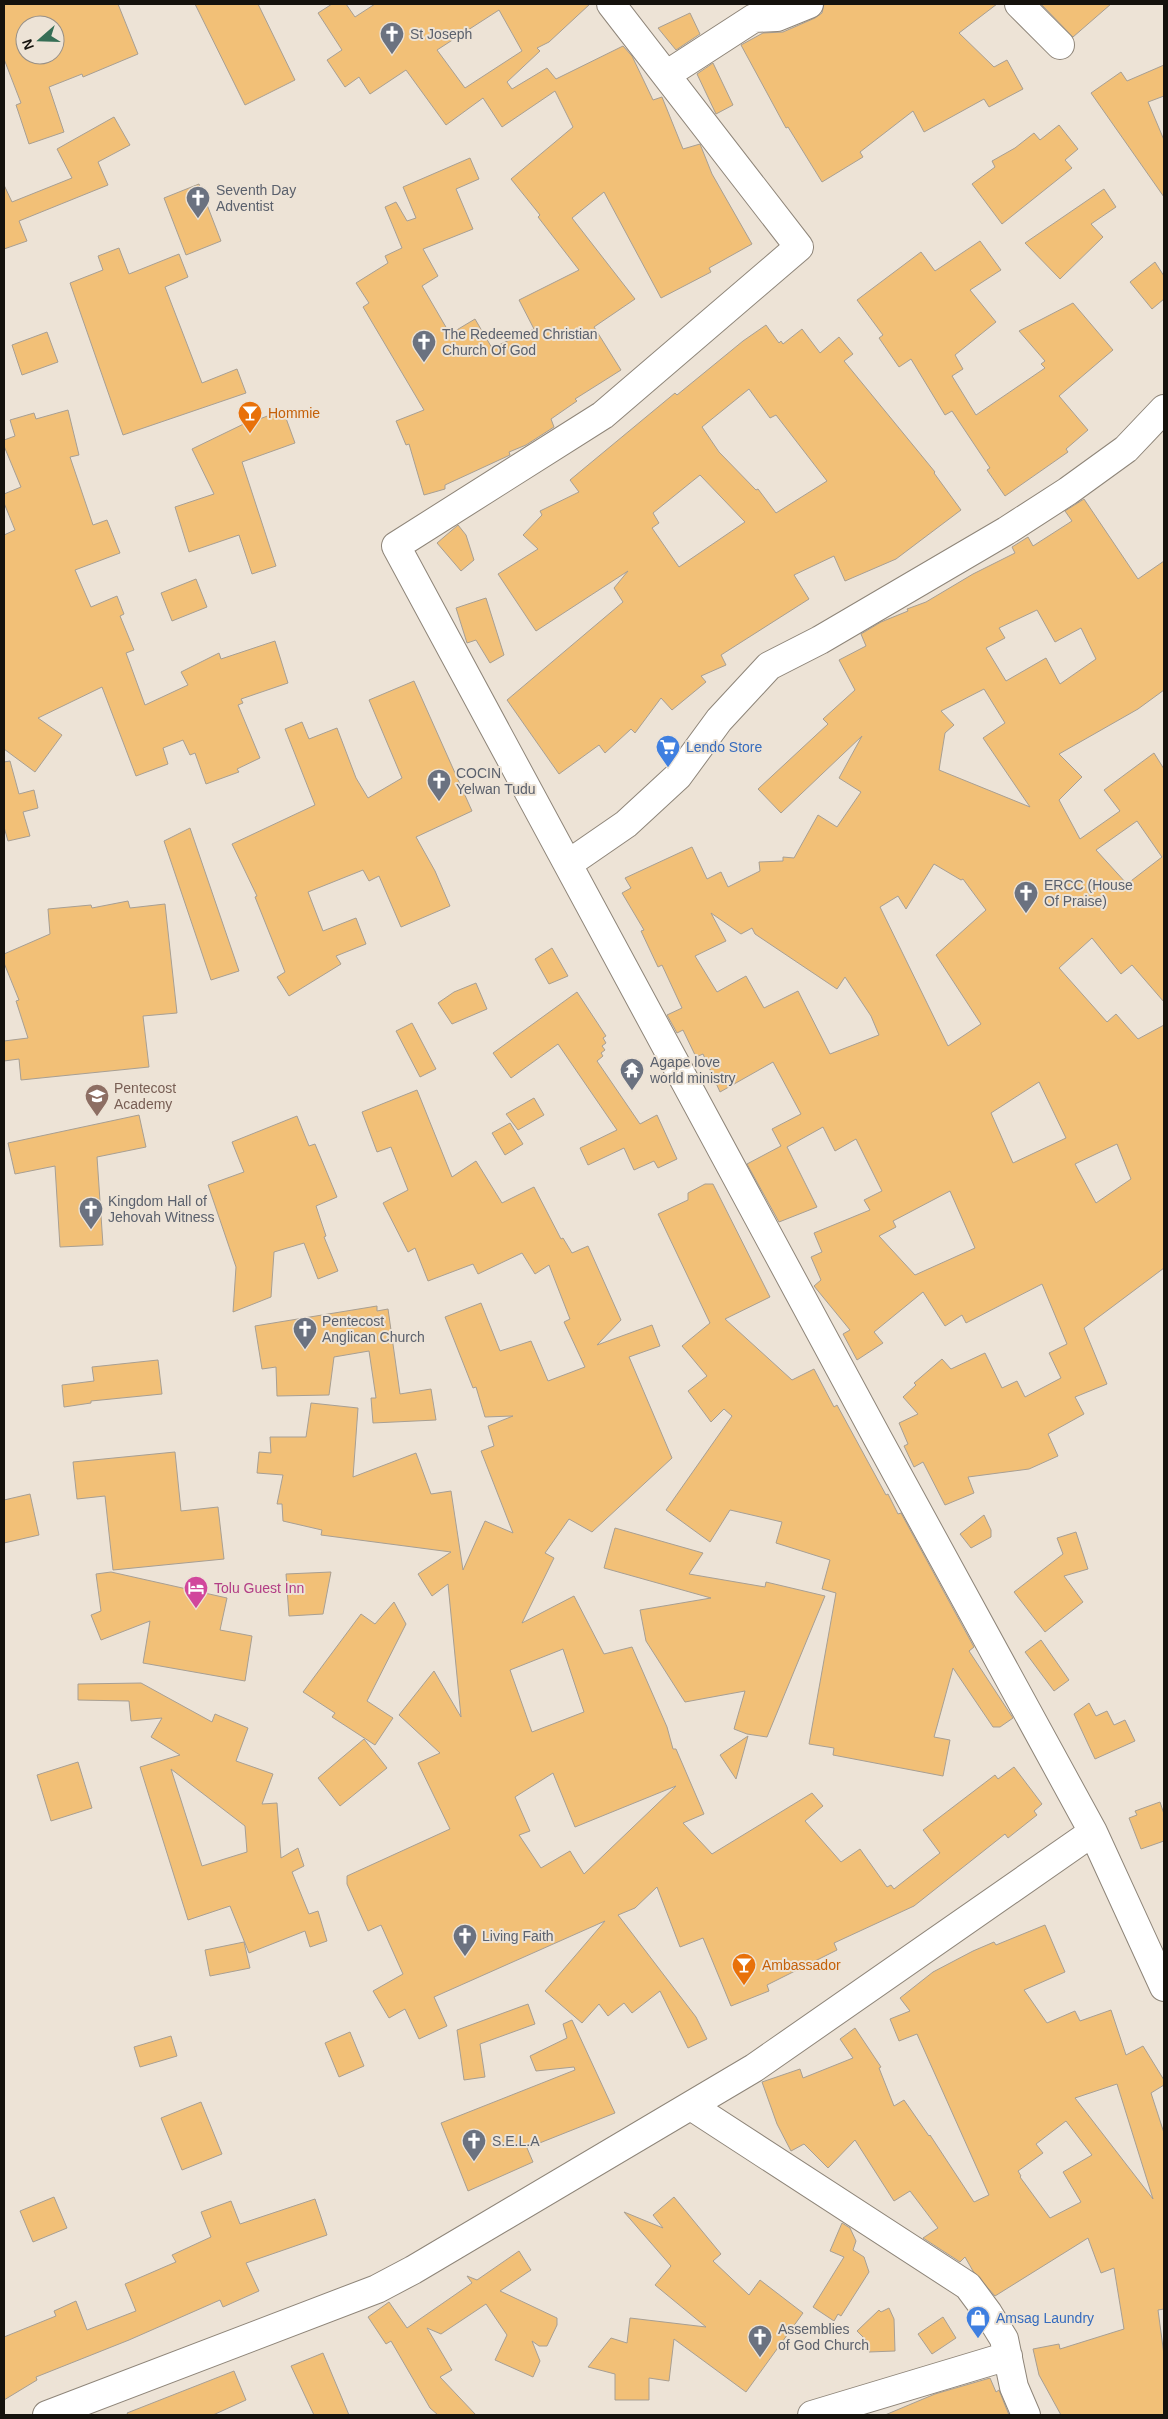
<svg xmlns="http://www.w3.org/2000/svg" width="1168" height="2419" font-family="Helvetica,sans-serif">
<rect width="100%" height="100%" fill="#ede3d6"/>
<path fill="#f2c077" stroke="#a89f93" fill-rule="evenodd" d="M4,4H118L138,54L83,77L82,74L49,87L64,132L29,144L16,105L21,103L4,59ZM25,25H55V55H25Z
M195,4H258L295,80L245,105Z
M332,4H346L355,17L375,4H590L549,42L537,48L540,51L507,82L512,89L547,68L556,79L623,46L632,56L653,100L662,97L683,149L700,144L712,174L752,244L709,268L711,272L661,298L604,192L572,218L635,299L594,327L621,370L575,399L577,401L551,419L554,427L526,445L509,452L510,455L445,485V489L424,495L409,444L406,445L396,421L424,410L363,307L369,303L356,283L388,263L385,256L402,248L385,207L396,202L407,221L416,218L403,187L470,158L479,179L456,189L473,229L423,249L438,276L422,286L450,334L475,319L492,348L534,329L519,300L579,270L538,217L540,215L511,179L573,127L555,91L502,127L483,98L446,125L406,70L370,94L359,77L345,87L327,60L342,50L318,13ZM499,10L522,51L465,88L437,50Z
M824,4H997L959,33L994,67L1007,60L1023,89L989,107L984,99L924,132L913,111L860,152L863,157L822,182L788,127L786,128L741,45L763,33L783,32L815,18L822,13Z
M1041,4H1111L1073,37Z
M690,13L700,34L676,50L658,28Z
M713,63L733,105L716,114L697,74Z
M1164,65V96L1148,102L1164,140V197L1091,93L1121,72L1127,81Z
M114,117L130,145L98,162L108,185L19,221L27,241L4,249V185L12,202L72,178L57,149Z
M1059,125L1078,149L1065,160L1072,168L1002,224L972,184L995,167L992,161L1015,148L1034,133L1040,140Z
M199,184L221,241L186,255L164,198Z
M1104,189L1116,207L1091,224L1103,237L1060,279L1025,243Z
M980,241L1001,270L970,290L996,322L955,355L963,369L952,376L976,415L1045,368L1041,364L1045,361L1019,331L1073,303L1113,350L1059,396L1088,430L1066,449L1068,452L1005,496L987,470L990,468L952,411L945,415L911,359L899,367L879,338L883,335L857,300L921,252L935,271Z
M119,248L129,274L179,254L188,277L165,287L202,383L237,369L246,393L123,435L70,283L103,270L98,256Z
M1155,262L1164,276V299L1152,309L1130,282Z
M766,325L779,343L781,341L783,344L802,329L820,353L839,337L853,354L844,361L935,472L934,473L961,510L896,559L845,581L834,556L794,575L809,599L721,655L726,665L701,676L706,682L672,710L661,698L635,733L631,729L605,753L599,745L559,774L507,700L623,602L614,588L628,571L536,631L498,574L538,549L523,535L542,515L540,511L579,492L570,480L675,393L677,395L743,341ZM749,389L770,418L776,415L827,481L776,513L758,489L756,490L719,452L702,427ZM700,475L745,522L679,567L652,528L659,523L653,513Z
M47,332L58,362L22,375L12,345Z
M68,410L79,455L70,457L93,525L107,520L120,553L75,570L91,607L117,596L124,614L120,616L134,650L126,653L145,705L188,685L181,672L219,653L221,659L275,641L288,683L241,699L243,703L238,705L260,758L237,769L239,772L206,784L195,753L190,755L183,740L163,748L168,764L136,776L102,687L38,718L62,735L35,772L4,749V535L15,530L4,503V494L21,487L4,446V440L15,436L10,420L34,413L36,419Z
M283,410L295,443L242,462L276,566L252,574L239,535L189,552L175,507L214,494L192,449L256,418L257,420Z
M1084,499L1138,579L1164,561V690L1138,709L1059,754L1082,777L1059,800L1080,839L1120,811L1104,790L1154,753L1164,769V1002L1132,965L1121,974L1092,938L1059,968L1107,1022L1116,1014L1138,1039L1164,1025V1268L1084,1328L1107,1384L1075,1397L1084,1414L1048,1434L1058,1456L1029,1469L968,1477L974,1493L945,1505L923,1462L914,1467L904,1446L908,1444L899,1423L918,1414L903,1397L916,1385L914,1383L942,1359L951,1369L985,1353L1002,1388L1017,1381L1025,1397L1061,1378L1049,1353L1067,1344L1042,1284L966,1323L962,1315L945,1326L923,1292L874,1332L883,1343L857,1360L843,1334L850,1330L814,1286L821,1280L811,1257L822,1252L814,1233L870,1210L864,1200L882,1191L856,1139L835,1151L823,1127L787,1147L817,1207L779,1222L747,1164L781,1146L772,1129L801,1114L773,1062L720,1092L703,1054L696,1057L683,1030L677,1033L667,1015L682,1008L662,965L658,967L641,931L644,930L622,893L631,888L625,878L692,847L707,879L721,872L728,887L760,871L759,862L783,861V857L794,858L818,815L837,827L861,792L839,778L862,736L781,813L758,789L828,724L823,719L855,690L839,660L866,646L861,634L881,622L908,611L907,609L926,602L973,574L1015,553L1012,547L1028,537L1033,546L1072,521L1065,511ZM1037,610L1055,642L1081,628L1096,659L1060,684L1046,658L1006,681L986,648L1005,638L999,628ZM984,689L1005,723L983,738L1030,807L939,770L945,733L954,725L941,711ZM1137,821L1162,857L1127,884L1096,850ZM934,864L961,880L963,879L986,910L936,955L981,1024L948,1046L880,907L898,896L906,909ZM711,913L741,934L752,928L755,934L837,989L845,977L871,1016L879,1035L830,1054L798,991L764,1008L746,976L717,992L695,956L726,941ZM1039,1082L1066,1138L1013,1163L991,1113ZM1117,1144L1131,1179L1096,1203L1075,1164ZM950,1191L975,1248L915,1275L879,1236L896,1227L893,1221Z
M458,525L466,535L474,560L461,571L437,543Z
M196,579L207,607L172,621L161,593Z
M486,598L504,655L490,663L476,640L467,643L456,608Z
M414,681L472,811L416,837L435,871L450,906L401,927L379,876L369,881L363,870L308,892L323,931L356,918L366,944L336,956L341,964L289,996L277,977L285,972L255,897L257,896L232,844L315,805L285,729L302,722L309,739L337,728L356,778L368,798L402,778L369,700Z
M10,761L19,794L34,790L38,808L23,812L30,836L8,841L4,827V762Z
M190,828L239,971L211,980L164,841Z
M128,901L130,908L165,904L177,1013L143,1016L149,1067L21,1080L19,1059L4,1061V1041L28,1038L16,1001L19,1000L4,963V954L50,934L48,909L91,905L92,908Z
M552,948L568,976L549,984L535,959Z
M476,983L487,1009L452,1024L438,1003L454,992Z
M577,992L606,1036L603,1038L606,1043L602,1046L605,1050L601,1053L603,1056L597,1061L640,1124L657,1115L677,1159L658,1168L654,1161L634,1170L624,1148L588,1165L580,1148L617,1130L558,1044L511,1078L493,1053Z
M412,1023L436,1069L420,1077L396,1031Z
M417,1090L452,1177L476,1161L502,1203L534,1187L561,1239L563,1238L572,1253L588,1246L621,1320L597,1345L652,1325L660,1346L629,1357L672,1458L592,1532L569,1519L545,1553L554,1558L522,1623L574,1596L604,1654L632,1647L667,1727L673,1749H676L704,1814L683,1823L712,1854L812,1793L823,1806L805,1821L841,1862L860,1849L887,1887L891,1885L894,1889L940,1853L923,1830L995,1775L998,1779L1014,1767L1042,1804L1034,1811L1037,1815L1008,1838L1005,1834L914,1906L834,1943L837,1950L767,1985L769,1991L731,2006L703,1938L680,1947L657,1887L635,1908L618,1915L696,2017L707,2039L688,2048L660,1991L632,2013L624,2003L608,2016L599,2004L582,2023L545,1991L605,1921L434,1997L447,2026L419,2039L405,2009L389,2018L373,1991L403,1974L381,1925L368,1931L347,1884V1876L450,1829L418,1763L440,1753L399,1715L434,1671L461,1717L448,1584L432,1596L418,1574L451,1552L321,1535L322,1530L283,1521L282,1504H277L283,1475L257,1473L259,1452L271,1453L270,1437H306L311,1403L358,1408L353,1477L416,1453L431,1494L451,1491L463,1570L485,1521L513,1533L481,1451L494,1446L488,1426L513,1416L485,1417L476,1387L473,1388L445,1317L481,1303L500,1351L531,1341L548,1381L585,1367L564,1322L570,1319L549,1265L535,1274L522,1253L478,1274L473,1264L428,1281L415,1248L408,1252L383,1203L408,1190L391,1147L377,1152L362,1112ZM563,1649L584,1712L532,1732L510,1670ZM553,1773L575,1827L676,1786L584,1874L570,1851L541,1868L519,1835L530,1831L515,1797Z
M534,1098L544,1115L518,1130L506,1114Z
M139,1115L146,1147L97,1157L103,1245L60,1247L55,1166L15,1174L8,1143Z
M297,1116L309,1146L315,1144L337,1197L316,1206L326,1236L324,1237L338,1271L318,1279L304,1243L274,1252L271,1297L233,1312L236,1267L208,1185L244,1172L232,1142Z
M510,1123L523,1144L505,1155L492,1133Z
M705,1184H713L770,1297L725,1319L792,1380L814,1369L834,1407L837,1405L886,1495L888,1494L898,1514L901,1513L974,1647L969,1651L1013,1718L1000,1727H993L953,1668L934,1737L950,1740L943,1776L833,1755L834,1748L809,1744L836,1593L822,1589L830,1560L776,1543L782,1522L730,1510L710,1542L666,1510L732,1416L724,1409L711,1422L688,1391L707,1376L682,1346L710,1323L658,1214L688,1200V1193Z
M377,1306V1311L388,1309L400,1394L431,1389L436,1420L373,1423L371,1398H376L369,1351L334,1357L329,1395L277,1396L276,1367L262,1369L255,1326Z
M158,1360L162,1394L91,1401V1403L64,1407L62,1385L94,1381L92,1367Z
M175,1452L181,1511L218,1507L224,1559L113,1570L105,1496L77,1499L73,1462Z
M30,1494L39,1535L4,1543V1500Z
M984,1515L991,1530V1537L971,1548L960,1534Z
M615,1528L703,1553L689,1574L765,1587L766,1582L825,1596L767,1737L747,1734L734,1729L745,1691L685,1702L646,1641L640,1610L711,1598L604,1568Z
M1076,1532L1088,1569L1064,1576L1083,1602L1045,1632L1014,1592L1063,1554L1057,1538Z
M111,1572L227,1598L220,1630L252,1636L245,1681L143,1663L150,1621L101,1640L91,1615L101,1611L96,1574Z
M331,1572L323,1614L289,1616L286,1574Z
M394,1602L406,1624L367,1701L393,1718L375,1745L332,1717L335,1713L303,1692L361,1614L375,1624Z
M1041,1640L1069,1680L1054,1691L1025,1652Z
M141,1683L212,1722L215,1714L248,1728L236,1761L273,1774L262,1804L277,1803L281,1858L298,1848L304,1866L292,1872L309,1914L318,1911L327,1941L310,1947L305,1931L249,1953L230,1906L188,1920L140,1767L180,1755L151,1737L162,1718L131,1721L129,1701L78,1700V1684ZM171,1769L245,1826L247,1852L202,1866Z
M1089,1703L1096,1716L1107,1711L1114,1725L1125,1720L1135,1741L1095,1759L1074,1714Z
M748,1736L736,1779L720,1755Z
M364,1739L387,1768L340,1806L318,1778Z
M78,1762L92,1808L51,1821L37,1775Z
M1160,1802L1164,1814V1841L1141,1849L1129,1818L1137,1815L1135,1811Z
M1045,1925L1065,1972L1024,1990L1047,2023L1075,2011L1080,2021L1111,2010L1126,2055L1143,2046L1164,2080V2085L1151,2093L1164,2133V2309L1158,2310L1164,2355V2415H1061L1039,2375L1033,2349L1059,2344L1060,2349L1124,2329L1114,2268L1101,2273L1088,2238L995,2296L973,2271L965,2257L960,2262L923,2238L938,2228L910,2191L894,2201L855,2140L828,2168L804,2144L791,2151L777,2124L762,2082L800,2069L803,2078L853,2058L840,2039L855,2028L881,2067L879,2068L894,2106L904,2100L929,2136L930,2135L974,2202L989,2195L917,2034L899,2041L890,2019L910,2011L900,1998L933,1972L973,1951L994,1942L996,1945ZM1117,2084L1153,2199L1075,2098ZM1066,2121L1092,2155L1063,2172L1081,2202L1050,2218L1020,2177L1021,2176L1018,2171L1043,2153L1036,2144Z
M244,1942L250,1968L210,1976L205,1950Z
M528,2004L535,2024L480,2044L485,2077L464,2080L457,2030Z
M572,2020L615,2113L527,2148L533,2162L468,2191L441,2123L575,2070L574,2067L536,2071L530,2056L567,2038L563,2024Z
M350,2032L364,2066L339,2077L325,2043Z
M171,2036L177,2056L140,2067L134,2047Z
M201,2102L222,2154L182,2170L161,2118Z
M54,2197L67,2228L33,2242L20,2211Z
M674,2197L721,2254L713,2261L749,2295L760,2280L803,2313L746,2392L674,2339L669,2381L649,2378V2400H615V2374L588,2367L611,2338L627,2343L630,2318L706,2327L655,2285L671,2266L624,2212L663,2228L653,2215Z
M315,2199L327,2235L246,2263L259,2291L223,2307L220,2300L129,2340L36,2377L37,2380L4,2400V2337L56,2316L54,2311L76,2301L87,2330L136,2311L125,2284L176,2262L172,2255L211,2237L201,2212L231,2201L240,2224Z
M842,2223L850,2228L856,2241L853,2250L864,2257L869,2272L841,2316L838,2314L834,2321L813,2307L844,2257L830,2251Z
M519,2251L531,2270L500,2291L557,2318V2325L547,2346H539L532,2341L540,2361L533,2377L495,2360L507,2335L486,2304L441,2334L427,2328L452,2370L440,2377L476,2415H438L430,2408L391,2341L386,2344L368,2317L389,2302L407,2328L472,2283L467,2276L477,2280Z
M889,2308L894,2319L895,2351L869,2352V2343L857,2331L879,2310L881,2312Z
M943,2317L956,2338L932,2354L918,2334Z
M323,2353L349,2415H314L291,2366Z
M234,2371L246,2400L213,2415H128L127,2413Z
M990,2378L996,2392L999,2390L1009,2415H885L935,2394Z"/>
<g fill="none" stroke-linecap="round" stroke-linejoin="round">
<defs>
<path id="minor" d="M611,4L799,247L603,415L396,546L877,1437L1093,1832L1164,1987
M1019,4L1060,45
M666,75L754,18L777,17L809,4
M568,864L626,824L678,776L719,720L769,666L820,640L1006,531L1068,491L1126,449L1164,409
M691,2106L968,2286L988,2313L1004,2339L1014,2387L1026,2415
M47,2415L377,2289L413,2270L754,2068L1093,1832
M812,2415L1008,2356"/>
</defs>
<use href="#minor" stroke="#8e8579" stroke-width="30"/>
<use href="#minor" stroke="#fff" stroke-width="28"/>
</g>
<defs>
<symbol id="church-pin" viewBox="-11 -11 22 30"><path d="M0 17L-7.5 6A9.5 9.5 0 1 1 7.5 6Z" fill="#6b7280" stroke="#ede3d6"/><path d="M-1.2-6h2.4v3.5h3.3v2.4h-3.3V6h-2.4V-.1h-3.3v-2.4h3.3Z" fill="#fff"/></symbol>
<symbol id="bar-pin" viewBox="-11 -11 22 30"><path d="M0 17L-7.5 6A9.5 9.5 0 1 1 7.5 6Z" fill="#e8710a" stroke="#ede3d6"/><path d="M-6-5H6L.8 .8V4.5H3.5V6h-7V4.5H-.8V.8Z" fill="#fff"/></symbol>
<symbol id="supermarket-pin" viewBox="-11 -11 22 30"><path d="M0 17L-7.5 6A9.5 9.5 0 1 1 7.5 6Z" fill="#3f7fe0" stroke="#ede3d6"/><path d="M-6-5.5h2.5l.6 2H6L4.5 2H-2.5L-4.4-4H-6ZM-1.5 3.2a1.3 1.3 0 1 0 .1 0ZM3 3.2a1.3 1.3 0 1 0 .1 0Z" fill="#fff"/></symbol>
<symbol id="temple-pin" viewBox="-11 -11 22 30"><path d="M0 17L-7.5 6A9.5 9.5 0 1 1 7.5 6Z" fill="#6b7280" stroke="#ede3d6"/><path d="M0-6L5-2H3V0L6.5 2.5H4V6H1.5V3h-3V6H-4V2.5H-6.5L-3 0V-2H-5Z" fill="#fff"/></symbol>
<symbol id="school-pin" viewBox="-11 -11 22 30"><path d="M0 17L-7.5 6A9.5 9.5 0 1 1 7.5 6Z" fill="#8d6e63" stroke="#ede3d6"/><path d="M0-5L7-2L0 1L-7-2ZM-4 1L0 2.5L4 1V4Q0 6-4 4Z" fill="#fff"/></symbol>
<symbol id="hotel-pin" viewBox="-11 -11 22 30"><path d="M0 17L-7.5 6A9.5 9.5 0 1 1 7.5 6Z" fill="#d1479c" stroke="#ede3d6"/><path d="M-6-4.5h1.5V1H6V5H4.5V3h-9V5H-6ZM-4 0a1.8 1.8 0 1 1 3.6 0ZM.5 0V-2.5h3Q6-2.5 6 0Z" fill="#fff"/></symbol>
<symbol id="shop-pin" viewBox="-11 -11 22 30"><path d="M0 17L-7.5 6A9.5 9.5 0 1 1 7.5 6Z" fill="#3f7fe0" stroke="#ede3d6"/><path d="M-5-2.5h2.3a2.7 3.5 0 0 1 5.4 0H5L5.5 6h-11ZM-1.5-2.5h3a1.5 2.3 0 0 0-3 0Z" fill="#fff"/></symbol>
</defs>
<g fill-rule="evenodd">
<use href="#church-pin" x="378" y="20" width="28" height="38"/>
<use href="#church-pin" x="184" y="184" width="28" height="38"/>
<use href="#church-pin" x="410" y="328" width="28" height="38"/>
<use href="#bar-pin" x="236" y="399" width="28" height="38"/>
<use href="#supermarket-pin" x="654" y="733" width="28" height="38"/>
<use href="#church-pin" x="425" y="767" width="28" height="38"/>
<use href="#church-pin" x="1012" y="879" width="28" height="38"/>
<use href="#temple-pin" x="618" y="1056" width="28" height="38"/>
<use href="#school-pin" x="83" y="1082" width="28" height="38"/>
<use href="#church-pin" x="77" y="1195" width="28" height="38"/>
<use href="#church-pin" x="291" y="1315" width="28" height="38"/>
<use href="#hotel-pin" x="182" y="1574" width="28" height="38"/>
<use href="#church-pin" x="451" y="1922" width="28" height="38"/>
<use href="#bar-pin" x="730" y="1951" width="28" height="38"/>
<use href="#church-pin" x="460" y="2127" width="28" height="38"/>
<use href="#shop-pin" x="964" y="2304" width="28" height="38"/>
<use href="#church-pin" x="746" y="2323" width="28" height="38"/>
</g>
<g text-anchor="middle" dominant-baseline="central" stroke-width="4" stroke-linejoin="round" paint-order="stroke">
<g font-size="14" fill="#5b616d" stroke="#ede3d6" text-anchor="start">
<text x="410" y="34">St Joseph</text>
<text x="216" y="190">Seventh Day<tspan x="216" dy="16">Adventist</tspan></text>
<text x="442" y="334">The Redeemed Christian<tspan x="442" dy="16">Church Of God</tspan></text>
<text x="456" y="773">COCIN<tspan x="456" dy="16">Yelwan Tudu</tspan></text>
<text x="1044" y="885">ERCC (House<tspan x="1044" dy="16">Of Praise)</tspan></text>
<text x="650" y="1062">Agape love<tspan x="650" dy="16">world ministry</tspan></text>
<text x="108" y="1201">Kingdom Hall of<tspan x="108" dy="16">Jehovah Witness</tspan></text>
<text x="322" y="1321">Pentecost<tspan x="322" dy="16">Anglican Church</tspan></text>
<text x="482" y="1936">Living Faith</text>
<text x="492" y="2141">S.E.L.A</text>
<text x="778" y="2329">Assemblies<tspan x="778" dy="16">of God Church</tspan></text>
</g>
<g font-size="14" fill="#c56008" stroke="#ede3d6" text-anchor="start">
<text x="268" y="413">Hommie</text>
<text x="762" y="1965">Ambassador</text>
</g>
<g font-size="14" fill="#366cbe" stroke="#ede3d6" text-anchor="start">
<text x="686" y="747">Lendo Store</text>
<text x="996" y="2318">Amsag Laundry</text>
</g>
<g font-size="14" fill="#785e54" stroke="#ede3d6" text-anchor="start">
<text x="114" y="1088">Pentecost<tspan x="114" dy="16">Academy</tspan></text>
</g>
<g font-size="14" fill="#b23c85" stroke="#ede3d6" text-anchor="start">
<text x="214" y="1588">Tolu Guest Inn</text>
</g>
</g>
<rect width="1168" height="2419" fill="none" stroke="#15120d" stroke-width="10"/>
<g transform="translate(40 40) rotate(250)"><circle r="24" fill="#ede3d6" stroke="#978f86"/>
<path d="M0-4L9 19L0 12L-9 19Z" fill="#366e55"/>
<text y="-8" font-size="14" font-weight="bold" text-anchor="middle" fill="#15120d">N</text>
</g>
</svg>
